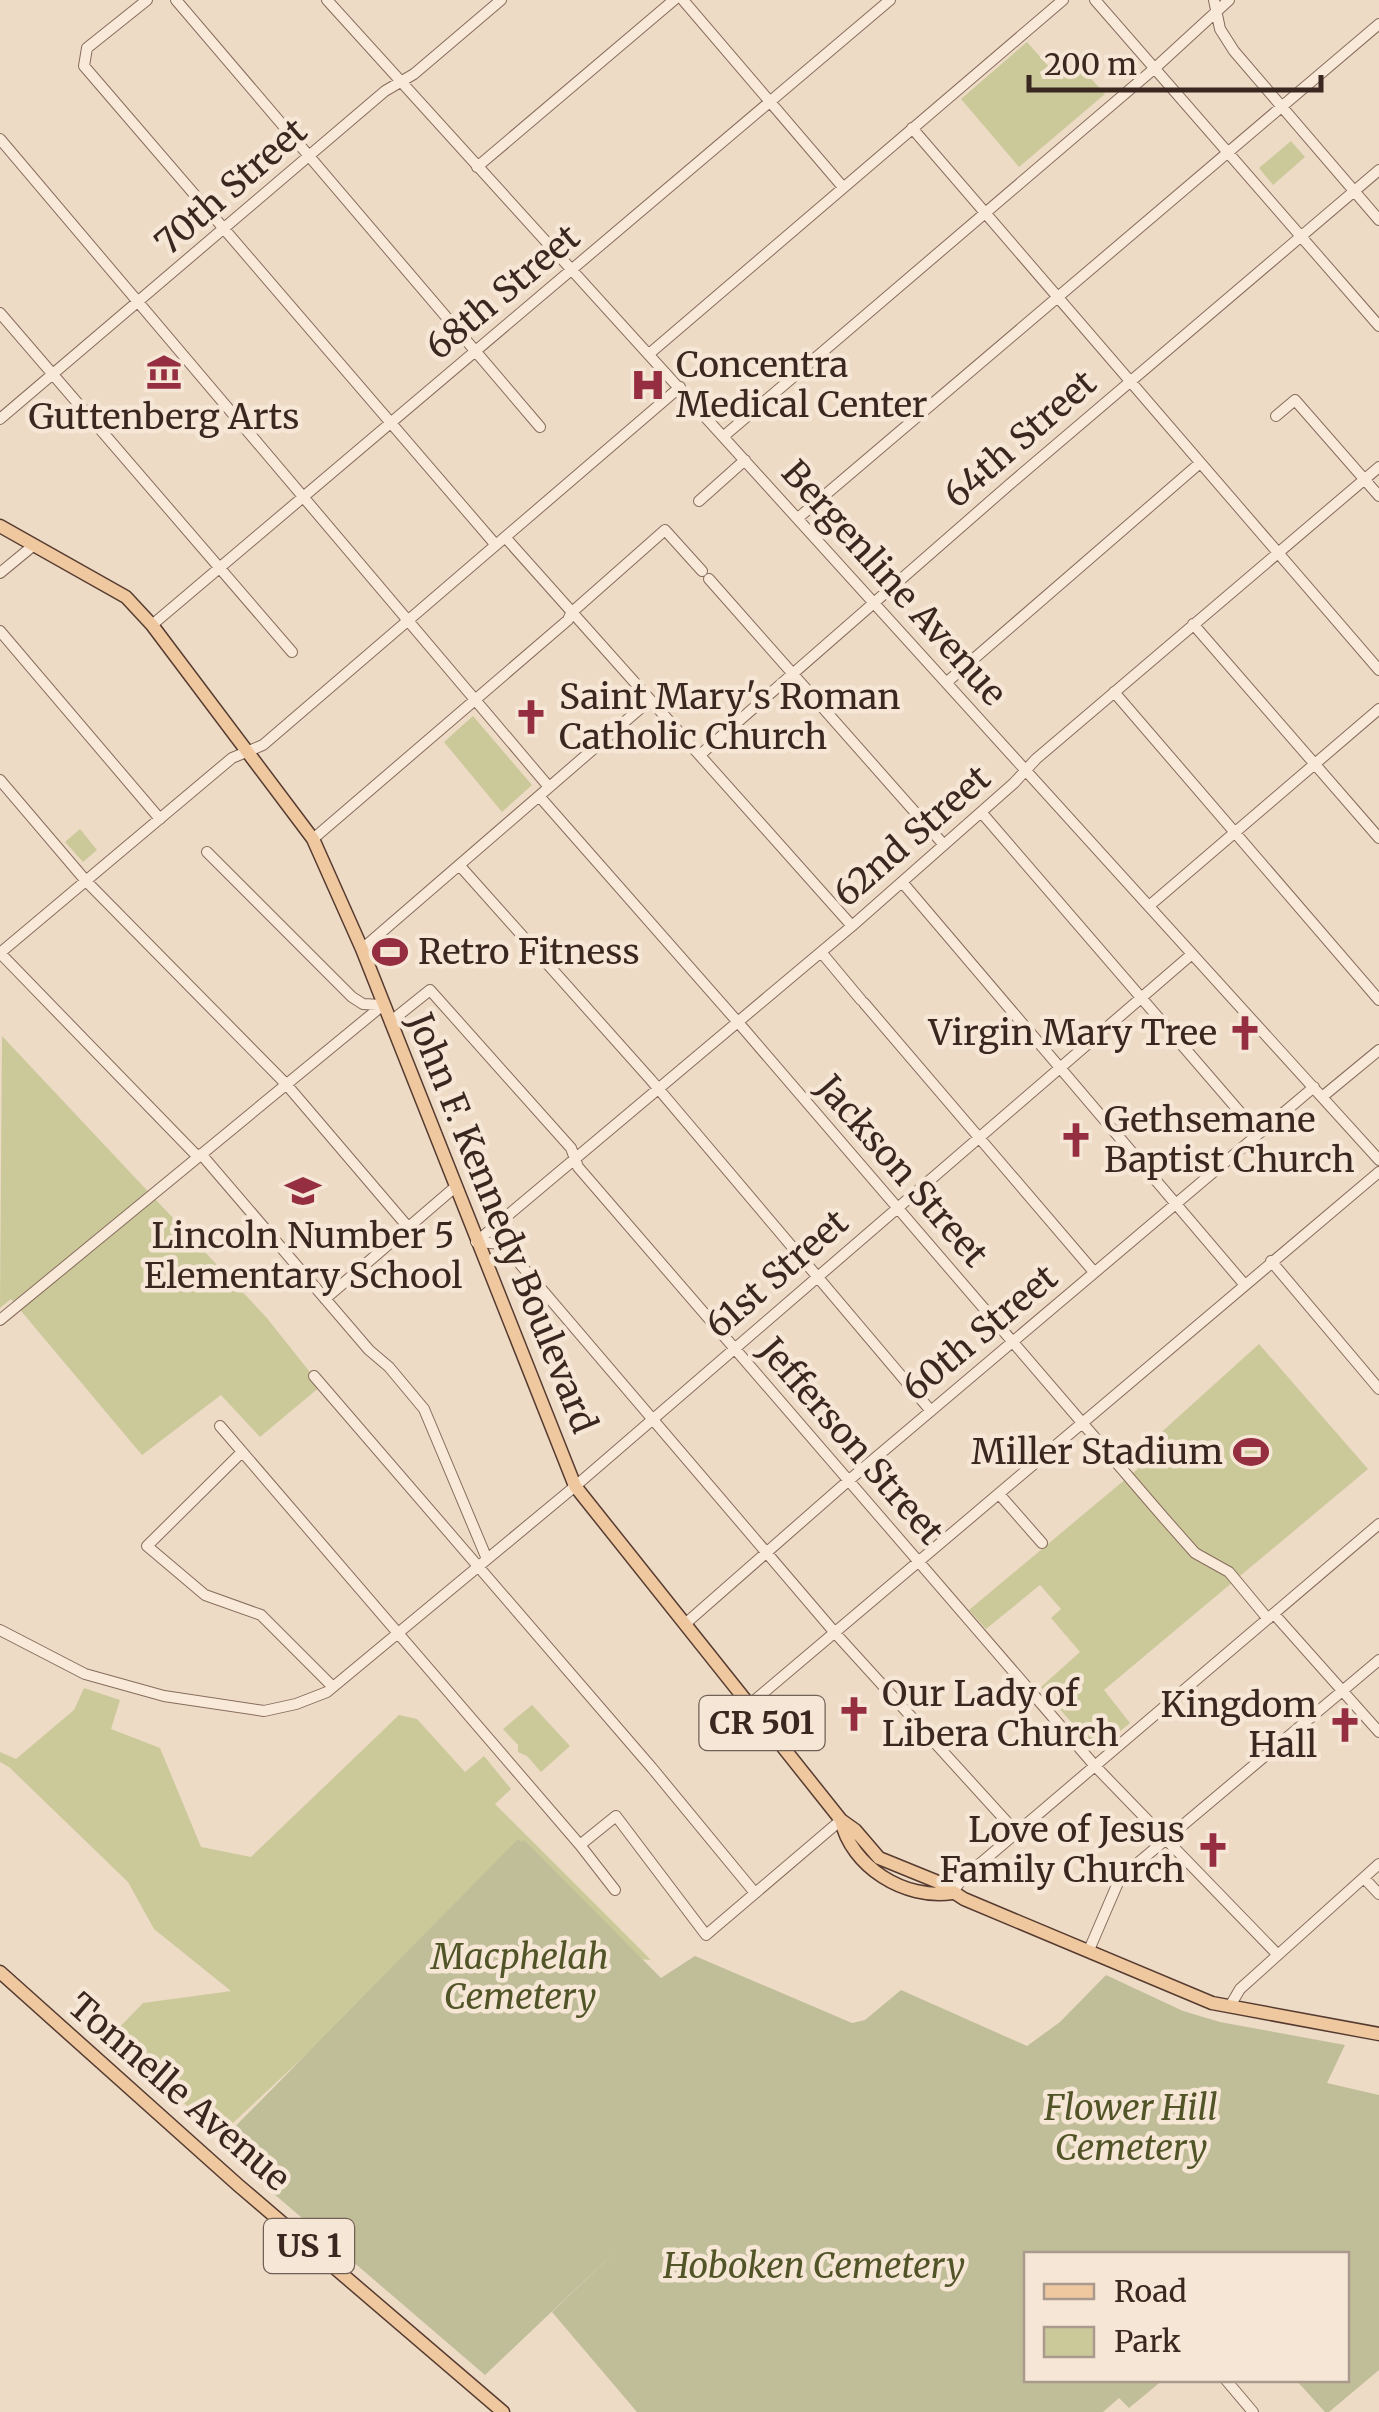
<svg xmlns="http://www.w3.org/2000/svg" width="1379" height="2412" font-family="Merriweather,serif">
<rect width="100%" height="100%" fill="#eddbc6"/>
<path fill="#cbc89a" d="M1027,42L1057,76L1076,62L1105,94L1019,167L961,99Z
M1291,141L1305,157L1273,185L1259,168Z
M473,716L532,785L502,812L444,742Z
M80,829L97,850L83,862L65,842Z
M2,1036L266,1317L321,1386L260,1437L221,1395L142,1455L11,1299L0,1308Z
M1259,1344L1368,1469L1104,1690L1130,1723L1096,1751L1041,1687L1080,1652L1051,1618L1061,1609L1040,1585L986,1629L969,1610L1152,1457L1145,1447Z
M84,1688L120,1700L111,1729L160,1748L201,1847L251,1857L399,1715L417,1719L465,1772L484,1756L511,1789L495,1804L651,1960L429,1940L220,2135L110,2037L143,2003L231,1991L154,1929L128,1882L9,1767L0,1762V1752L16,1759L74,1710Z
M532,1705L570,1746L541,1772L527,1756L518,1752V1745L503,1729Z"/>
<path fill="#c0be99" d="M518,1839L521,1842L524,1840L661,1978L695,1956L852,2023L865,2020L901,1990L1027,2046L1060,2022L1106,1975L1183,2011L1220,2022L1345,2045L1327,2083L1379,2095V2370L1329,2412H1325L1296,2380H1346V2254H1026V2380H1163L1129,2408L1119,2398L1103,2412H637L552,2312L624,2243L485,2375L217,2145Z"/>
<g fill="none" stroke-linecap="round" stroke-linejoin="round">
<defs>
<path id="minor" d="M147,0L87,48L84,66L495,544
M176,0L540,427
M327,0L1379,1160
M683,0L842,186
M1095,0L1379,326
M1214,0L1220,29L1234,51L1379,220
M912,128L1379,670
M0,139L549,787
M477,167L674,0
M0,313L292,652
M649,354L1063,0
M1276,416L1295,400L1379,496
M0,419L385,91L414,74L501,0
M724,436L1155,68L1229,0
M699,501L745,460
M798,518L1379,24
M505,537L852,926
M0,573L34,545
M709,579L944,845
M1193,624L1379,838
M152,625L890,0
M0,631L160,819
M947,682L1200,463
M1114,692L1379,1000
M701,754L1010,484L1379,170
M0,780L86,881L286,1084L408,1227
M539,796L743,1028L1164,1518L1195,1553L1229,1572L1268,1619
M981,812L1257,1132
M313,839L568,620L571,613L665,530L702,571
M207,852L352,997L363,1004L382,1005
M460,866L651,1080L931,1411
M902,882L1244,1284
M1149,906L1379,709
M362,949L650,700
M821,952L861,1000
M864,1003L1094,1272
M390,1022L430,990L571,1148L578,1167L1095,1766L1278,1955
M1322,1097L1379,1050
M201,1154L369,1350L389,1367L424,1409L487,1559
M198,1157L0,953L232,758L263,745L680,387
M476,1242L852,926L1014,783L1036,759L1379,467
M477,1242L503,1244L836,1634L1016,1832
M1271,1261L1379,1389
M325,1299L454,1188
M0,1320L383,1005
M314,1376L652,1768L755,1893
M220,1426L580,1845L615,1890
M242,1452L147,1546L205,1595L261,1615L333,1687
M999,1494L1042,1543
M1274,1614L1379,1732
M685,1624L848,1481L1314,1087
M0,1630L85,1674L164,1696L264,1711L296,1704L327,1692L579,1483L1192,954
M749,1705L1379,1172
M580,1845L616,1816L706,1935L841,1820
M1364,1878L1379,1894
M952,1893L962,1879L1379,1524
M1089,1950L1120,1878L1379,1660
M1230,2006L1240,1989L1379,1864
M1226,2380L1253,2412"/>
<path id="major" d="M0,526L126,597L152,625L313,839L362,949L575,1486L841,1820L855,1830L879,1858L938,1882L964,1899L1212,2003L1379,2034
M841,1820C851,1867 905,1900 952,1893
M0,1972L238,2185L503,2412"/>
</defs>
<use href="#minor" stroke="#886c5c" stroke-width="12"/>
<use href="#major" stroke="#563b30" stroke-width="15"/>
<use href="#minor" stroke="#f8e9d9" stroke-width="10"/>
<use href="#major" stroke="#efc8a0" stroke-width="12"/>
</g>
<defs>
<symbol id="museum-bare" viewBox="-9 -9 18 18"><path d="M0-6L6-3V-2H-6V-3ZM-5-1h2V3h-2ZM-1-1h2V3h-2ZM3-1h2V3H3ZM-6 4H6V6H-6Z" fill="#952e41" stroke="#f5e6d5" stroke-width="2.5" paint-order="stroke"/></symbol>
<symbol id="hospital-bare" viewBox="-9 -9 18 18"><path d="M-5-5h3v3.5h4V-5h3V5h-3V1.5h-4V5h-3Z" fill="#952e41" stroke="#f5e6d5" stroke-width="2.5" paint-order="stroke"/></symbol>
<symbol id="church-bare" viewBox="-9 -9 18 18"><path d="M-1.2-6h2.4v3.5h3.3v2.4h-3.3V6h-2.4V-.1h-3.3v-2.4h3.3Z" fill="#952e41" stroke="#f5e6d5" stroke-width="2.5" paint-order="stroke"/></symbol>
<symbol id="stadium-bare" viewBox="-9 -9 18 18"><path d="M0-5a6.5 5 0 1 0 0 10a6.5 5 0 1 0 0-10ZM-3.5-1.8h7v3.6h-7Z" fill="#952e41" stroke="#f5e6d5" stroke-width="2.5" paint-order="stroke"/></symbol>
<symbol id="school-bare" viewBox="-9 -9 18 18"><path d="M0-5L7-2L0 1L-7-2ZM-4 1L0 2.5L4 1V4Q0 6-4 4Z" fill="#952e41" stroke="#f5e6d5" stroke-width="2.5" paint-order="stroke"/></symbol>
</defs>
<g fill-rule="evenodd">
<use href="#museum-bare" x="139" y="347" width="50" height="50"/>
<use href="#hospital-bare" x="623" y="360" width="50" height="50"/>
<use href="#church-bare" x="506" y="692" width="50" height="50"/>
<use href="#stadium-bare" x="365" y="927" width="50" height="50"/>
<use href="#church-bare" x="1220" y="1008" width="50" height="50"/>
<use href="#church-bare" x="1051" y="1115" width="50" height="50"/>
<use href="#school-bare" x="278" y="1166" width="50" height="50"/>
<use href="#stadium-bare" x="1226" y="1427" width="50" height="50"/>
<use href="#church-bare" x="829" y="1689" width="50" height="50"/>
<use href="#church-bare" x="1320" y="1700" width="50" height="50"/>
<use href="#church-bare" x="1188" y="1825" width="50" height="50"/>
</g>
<g text-anchor="middle" dominant-baseline="central" stroke-width="9" stroke-linejoin="round" paint-order="stroke">
<g fill="#f5e6d5" stroke="#716056" stroke-width="2.5">
<rect x="699.5" y="1696" width="125" height="54" rx="8"/>
<rect x="264" y="2219" width="90" height="54" rx="8"/>
</g>
<g font-size="32" font-weight="bold" fill="#392720">
<text x="762" y="1723">CR 501</text>
<text x="309" y="2246">US 1</text>
</g>
<g font-size="35" fill="#392720" stroke="#f5e6d5">
<text transform="translate(231 187) rotate(-41)">70th Street</text>
<text transform="translate(503 292) rotate(-40)">68th Street</text>
<text transform="translate(1020 439) rotate(-41)">64th Street</text>
<text transform="translate(894 583) rotate(48)">Bergenline Avenue</text>
<text transform="translate(912 836) rotate(-41)">62nd Street</text>
<text transform="translate(902 1171) rotate(49)">Jackson Street</text>
<text transform="translate(502 1223) rotate(68)">John F. Kennedy Boulevard</text>
<text transform="translate(777 1274) rotate(-41)">61st Street</text>
<text transform="translate(980 1333) rotate(-40)">60th Street</text>
<text transform="translate(851 1441) rotate(49)">Jefferson Street</text>
<text transform="translate(179 2092) rotate(41)">Tonnelle Avenue</text>
</g>
<g font-size="35" fill="#392720" stroke="#f5e6d5" text-anchor="start">
<text x="676" y="365">Concentra<tspan x="676" dy="40">Medical Center</tspan></text>
<text x="164" y="417" text-anchor="middle">Guttenberg Arts</text>
<text x="559" y="697">Saint Mary's Roman<tspan x="559" dy="40">Catholic Church</tspan></text>
<text x="418" y="952">Retro Fitness</text>
<text x="1217" y="1033" text-anchor="end">Virgin Mary Tree</text>
<text x="1104" y="1120">Gethsemane<tspan x="1104" dy="40">Baptist Church</tspan></text>
<text x="303" y="1236" text-anchor="middle">Lincoln Number 5<tspan x="303" dy="40">Elementary School</tspan></text>
<text x="1223" y="1452" text-anchor="end">Miller Stadium</text>
<text x="882" y="1694">Our Lady of<tspan x="882" dy="40">Libera Church</tspan></text>
<text x="1317" y="1705" text-anchor="end">Kingdom<tspan x="1317" dy="40">Hall</tspan></text>
<text x="1185" y="1830" text-anchor="end">Love of Jesus<tspan x="1185" dy="40">Family Church</tspan></text>
</g>
<g font-size="35" font-style="italic" fill="#515427" stroke="#f5e6d5">
<text x="520" y="1957">Macphelah<tspan x="520" dy="40">Cemetery</tspan></text>
<text x="1131" y="2108">Flower Hill<tspan x="1131" dy="40">Cemetery</tspan></text>
<text x="814" y="2266">Hoboken Cemetery</text>
</g>
</g>
<rect x="1024" y="2252" width="325" height="130" fill="#f5e6d5" stroke="#aa9a8d" stroke-width="2.5"/>
<rect x="1044" y="2284" width="50" height="15" fill="#efc8a0" stroke="#aa9a8d" stroke-width="2.5"/>
<text x="1114" y="2302" font-size="30" fill="#392720">Road</text>
<rect x="1044" y="2327" width="50" height="30" fill="#cbc89a" stroke="#aa9a8d" stroke-width="2.5"/>
<text x="1114" y="2352" font-size="30" fill="#392720">Park</text>
<path d="M1029 75v15h292v-15" fill="none" stroke="#392720" stroke-width="5"/>
<text x="1044" y="75" font-size="30" fill="#392720" stroke="#f5e6d5" stroke-width="8" paint-order="stroke">200 m</text>
</svg>
